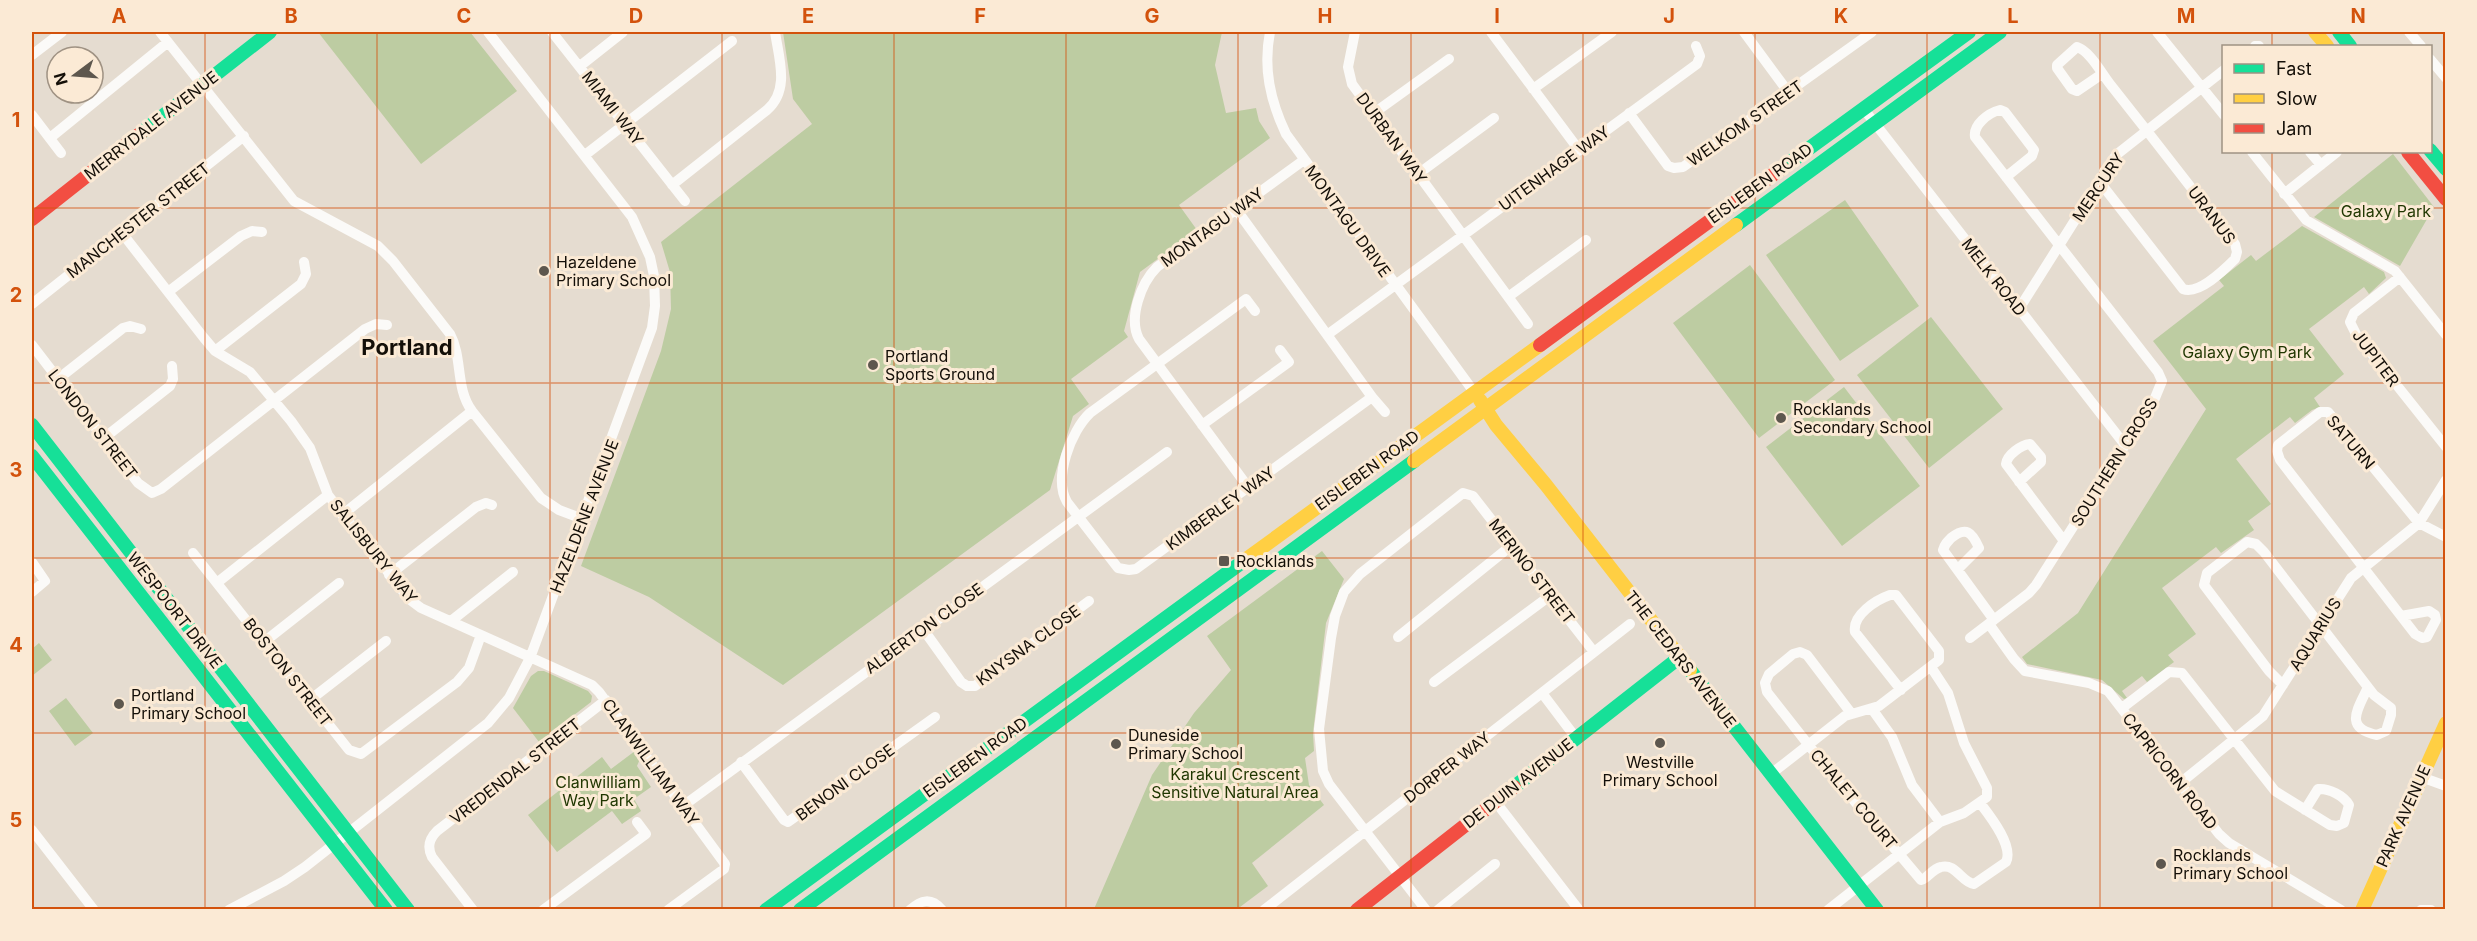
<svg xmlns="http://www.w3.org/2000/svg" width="2477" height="941" font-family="Inter,sans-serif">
<rect width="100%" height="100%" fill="#e5dcd0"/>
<path fill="#bdcca2" d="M318,32H470L517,91L421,164Z
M783,32H1222L1215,65L1226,113L1256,108L1259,121L1270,138L1179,205L1197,230L1140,272L1124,331L1128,337L1071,379L1089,404L1073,416L1050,490L783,685L649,597L581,566L661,351L671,309L670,272L661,242L812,124L793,99Z
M2393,154L2434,207L2400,266L2314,217Z
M1845,200L1919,306L1840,361L1766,255Z
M2302,226L2384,272L2386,278L2369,294L2364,287L2309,329L2344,374L2314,398L2320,407L2312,410L2295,423L2290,417L2236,459L2271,504L2248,521L2254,530L2221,553L2216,547L2162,588L2196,634L2168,655L2174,662L2147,682L2142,676L2122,691L2127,698L2124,699L2102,680L2027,664L2022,657L2078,613L2206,409L2153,341L2224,286L2219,280L2251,255L2256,261Z
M1750,265L1835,380L1759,438L1673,323Z
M1931,317L2003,409L1929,468L1857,375Z
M1844,387L1920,486L1842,546L1766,447Z
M1322,551L1344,579L1326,623L1313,733L1314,751L1305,758L1309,785L1324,805L1252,863L1268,886L1240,907L1241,909H1094L1152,775L1194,713L1231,670L1207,636Z
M39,643L52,660L32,676V649Z
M538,671H544L588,691L592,696L591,702L539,742L513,708L531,676Z
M66,698L93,733L75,746L49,711Z
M635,751L640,759L637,766L651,787L634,799L641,811L622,824L612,811L557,852L528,815L602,757L611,769Z"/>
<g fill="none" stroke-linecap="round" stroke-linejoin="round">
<path stroke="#fbfaf8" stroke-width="10" d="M160,32L294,201L378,246L393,261L450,334C463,358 455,388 472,411L541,498L559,510L583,519
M552,32L685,201
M1270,32C1263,68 1270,100 1286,134L1474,392
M1355,32L1348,67L1352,84L1528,324
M1491,32L1579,150
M1744,32L1789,93
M2157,32L2224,115
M2409,32L2421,46
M2255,46H2259
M32,55L62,32
M2430,59L2446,78
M580,66L623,32
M1533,89L1612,32
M1863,108L2125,445
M1374,113L1449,59
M1629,113L1668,166L1674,168L1683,167L1872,32
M32,115L61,153
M50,138L168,42
M2252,152L2306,220L2395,271L2446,335
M2310,152L2321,165
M585,155L732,41
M1418,174L1494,118
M2099,181L2183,289C2199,295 2224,270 2235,259L2237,252L2235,244C2193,190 2152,137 2110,84C2102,74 2090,51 2077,47L2057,65V68L2072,89L2077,91L2102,74
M672,185L767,110C790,90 779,59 775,32
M2284,194L2337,152
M1236,209L1372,397L1136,569L1129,570L1118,568L1067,502C1053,478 1071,431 1090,413L1246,299L1255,311
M122,233L204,338L215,351L250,372L291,421L310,448L328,495L409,599L421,608L592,685L599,692L725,864L724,869L668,910
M2400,277L2354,313L2350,322L2356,334L2446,447
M168,292L241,236L252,231L262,232
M1508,297L1586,240
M32,304L244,136
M2019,309L2116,155L2224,70
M1327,335L1697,64L1700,56L1696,46
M32,345L138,483L152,493L161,489L365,329L376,324L387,325
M215,351L301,284L306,274L304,262
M58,379L123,328L130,326L141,329
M1372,397L1385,412
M1202,425L1289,362L1280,350
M104,438L170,386L173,379L172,366
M2019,482L2041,462V457L2030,444C2021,445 2007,455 2006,464L2064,541
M1248,487L1139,339C1128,318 1141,283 1157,267L1304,160
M342,515L472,411
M193,553L349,750L361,754L457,682L469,668L481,635
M32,562L45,581L32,592
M1958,569L1979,548C1972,532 1966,526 1951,538C1947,542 1945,544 1943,550L1994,620
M389,575L476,507L486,503L492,505
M218,582L328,495
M2401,616L2429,611L2435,615L2436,620L2427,637L2422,638L2415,634L2280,460L2277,451L2278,445L2320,412H2328L2419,523L2446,537
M451,621L513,572
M1989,624L2014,659L2025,671L2089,683L2108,691L2219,834L2229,843L2341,910
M923,629L961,682L967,686H975L1089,601
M1398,637L1512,545
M1970,638L2029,593L2036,585L2155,398L2162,381L2158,372L1975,137C1973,125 1988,113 2000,110L2005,112L2034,150L2032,156L2006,177
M264,642L339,583
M1434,682L1551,595
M2283,685L2269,671L2204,585L2207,573L2247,542L2256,544L2264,552L2374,695L2391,708V715L2386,731L2377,735C2343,728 2358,709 2368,687
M1542,693L1576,738
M310,700L386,641
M2122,708L2169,672L2182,673L2275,791L2330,825L2337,826L2344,823L2349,805C2344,796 2329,788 2318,789L2305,810
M1872,709L1892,737L1912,785L1940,822
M1851,713L1807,655L1800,652L1793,654L1769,674L1765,683L1767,692L1829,771L1921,880C1928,878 1932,869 1941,867C1956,863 1961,882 1974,884L2006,862C2014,846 1990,816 1980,803
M741,762L784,820L788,822L935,717
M1771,774L1845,716L1879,706L1939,660V651L1896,595H1890C1876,600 1852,615 1855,632L1901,690
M2421,777L2446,786
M2179,784L2263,716L2351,578L2419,523L2446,480
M1495,801L1579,910
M683,806L1167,452
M32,830L94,910
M229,910L284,881L305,867L488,723L509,698L530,658L652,328L655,306L654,276L650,257L632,217L488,32
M473,910L432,857C427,847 429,839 437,831L606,700
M543,910L646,834L637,822
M910,910C921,900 931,897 942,910
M1264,910L1630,624
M1426,910L1329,784L1323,771L1319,729L1331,638L1335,616L1344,592L1360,574L1463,493L1473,496L1594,652
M1438,910L1495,864
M1828,910L1940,822L1964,813L1987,797V788L1964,743L1948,693L1931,667
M2421,910H2431"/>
<path stroke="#16e098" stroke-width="14" d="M2339,32L2350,46
M141,133L270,32
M2430,150L2446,169
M1782,168L1969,32
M1736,225L2000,32
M32,425L408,910
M32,456L386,910
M1690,670L1877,910
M1514,787L1680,657
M766,910L1245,560
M800,910L1414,461"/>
<path stroke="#ffcf43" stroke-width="14" d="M2315,32L2327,46
M1480,400L1496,425L1546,485L1690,670
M1414,461L1736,225
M1245,560L1540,345
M2362,910L2446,723"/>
<path stroke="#f24e42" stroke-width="14" d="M2408,152L2446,199
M32,219L141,133
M1540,345L1782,168
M1357,910L1514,787"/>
</g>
<path fill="none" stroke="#d3520c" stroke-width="1.5" stroke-opacity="0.55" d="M205,32V910M377,32V910M550,32V910M722,32V910M894,32V910M1066,32V910M1238,32V910M1411,32V910M1583,32V910M1755,32V910M1927,32V910M2100,32V910M2272,32V46M2272,152V910M32,208H2446M32,383H2446M32,558H2446M32,733H2446"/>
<g fill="#5d574e" stroke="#fbead5" stroke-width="2">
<circle cx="544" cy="271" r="6"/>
<circle cx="873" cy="365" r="6"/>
<circle cx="1781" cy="418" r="6"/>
<rect x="1218" y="555" width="12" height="12" rx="3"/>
<circle cx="119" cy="704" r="6"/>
<circle cx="1660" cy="743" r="6"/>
<circle cx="1116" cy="744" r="6"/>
<circle cx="2161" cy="864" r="6"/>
</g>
<g text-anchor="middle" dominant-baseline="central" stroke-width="6" stroke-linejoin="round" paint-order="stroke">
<g font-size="16" fill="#140f08" stroke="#fbead5">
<text transform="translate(613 108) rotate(52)">MIAMI WAY</text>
<text transform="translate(1745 123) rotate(-35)">WELKOM STREET</text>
<text transform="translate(151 125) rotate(-38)">MERRYDALE AVENUE</text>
<text transform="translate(1392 138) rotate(54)">DURBAN WAY</text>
<text transform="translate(1554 168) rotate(-36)">UITENHAGE WAY</text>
<text transform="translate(1760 183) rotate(-36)">EISLEBEN ROAD</text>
<text transform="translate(2098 187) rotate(-56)">MERCURY</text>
<text transform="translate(2212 215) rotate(53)">URANUS</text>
<text transform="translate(138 220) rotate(-38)">MANCHESTER STREET</text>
<text transform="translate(1348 221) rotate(54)">MONTAGU DRIVE</text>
<text transform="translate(1212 227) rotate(-36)">MONTAGU WAY</text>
<text transform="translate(1994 277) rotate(52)">MELK ROAD</text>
<text transform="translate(2376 358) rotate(53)">JUPITER</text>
<text transform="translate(93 424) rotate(52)">LONDON STREET</text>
<text transform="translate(2351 442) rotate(50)">SATURN</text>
<text transform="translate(2114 462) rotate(-58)">SOUTHERN CROSS</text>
<text transform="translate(1367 470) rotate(-36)">EISLEBEN ROAD</text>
<text transform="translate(1220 508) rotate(-36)">KIMBERLEY WAY</text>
<text transform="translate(584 516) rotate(-69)">HAZELDENE AVENUE</text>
<text transform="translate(374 551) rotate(51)">SALISBURY WAY</text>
<text transform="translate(1532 571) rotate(52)">MERINO STREET</text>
<text transform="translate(175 610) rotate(52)">WESPOORT DRIVE</text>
<text transform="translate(924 628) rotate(-36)">ALBERTON CLOSE</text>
<text transform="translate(2315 634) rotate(-58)">AQUARIUS</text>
<text transform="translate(1028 645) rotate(-36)">KNYSNA CLOSE</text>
<text transform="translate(1681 659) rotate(52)">THE CEDARS AVENUE</text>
<text transform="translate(288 672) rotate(52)">BOSTON STREET</text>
<text transform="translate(975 757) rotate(-36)">EISLEBEN ROAD</text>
<text transform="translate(651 762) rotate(54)">CLANWILLIAM WAY</text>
<text transform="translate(1447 767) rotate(-38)">DORPER WAY</text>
<text transform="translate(515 771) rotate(-38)">VREDENDAL STREET</text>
<text transform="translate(2170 771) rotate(52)">CAPRICORN ROAD</text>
<text transform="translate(845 782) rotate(-36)">BENONI CLOSE</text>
<text transform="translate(1518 783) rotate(-38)">DE DUIN AVENUE</text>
<text transform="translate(1854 799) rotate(50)">CHALET COURT</text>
<text transform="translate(2403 816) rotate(-66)">PARK AVENUE</text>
</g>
<g font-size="16" fill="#1f3600" stroke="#fbead5">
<text x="2386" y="211">Galaxy Park</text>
<text x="2247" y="352">Galaxy Gym Park</text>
<text x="1235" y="774">Karakul Crescent<tspan x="1235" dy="18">Sensitive Natural Area</tspan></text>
<text x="598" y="782">Clanwilliam<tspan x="598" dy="18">Way Park</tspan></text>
</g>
<g font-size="16" fill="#140f08" stroke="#fbead5" text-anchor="start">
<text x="556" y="262">Hazeldene<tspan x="556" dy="18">Primary School</tspan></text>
<text x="885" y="356">Portland<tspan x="885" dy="18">Sports Ground</tspan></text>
<text x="1793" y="409">Rocklands<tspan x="1793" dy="18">Secondary School</tspan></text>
<text x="1236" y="561">Rocklands</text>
<text x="131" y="695">Portland<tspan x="131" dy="18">Primary School</tspan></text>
<text x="1128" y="735">Duneside<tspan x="1128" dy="18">Primary School</tspan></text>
<text x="1660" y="762" text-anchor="middle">Westville<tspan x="1660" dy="18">Primary School</tspan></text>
<text x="2173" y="855">Rocklands<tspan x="2173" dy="18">Primary School</tspan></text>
</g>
<g font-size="22" font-weight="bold" fill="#140f08" stroke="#fbead5">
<text x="407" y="347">Portland</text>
</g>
</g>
<rect width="2477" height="941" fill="none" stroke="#fbead5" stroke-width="66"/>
<rect x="2222" y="45" width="210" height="108" fill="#fbead5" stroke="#9f9283" stroke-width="1.5"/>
<rect x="2234" y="64" width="30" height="9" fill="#16e098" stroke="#9f9283" stroke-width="1.5"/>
<text x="2276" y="75" font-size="18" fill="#140f08">Fast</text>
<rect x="2234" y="94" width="30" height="9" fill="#ffcf43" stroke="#9f9283" stroke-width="1.5"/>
<text x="2276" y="105" font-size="18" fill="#140f08">Slow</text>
<rect x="2234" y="124" width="30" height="9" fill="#f24e42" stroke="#9f9283" stroke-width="1.5"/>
<text x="2276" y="135" font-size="18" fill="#140f08">Jam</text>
<g transform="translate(75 75) rotate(254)"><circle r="28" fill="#fbead5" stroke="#9f9283" stroke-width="1.5"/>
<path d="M0-4.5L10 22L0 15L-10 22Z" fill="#5d574e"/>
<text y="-9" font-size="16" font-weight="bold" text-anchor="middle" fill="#140f08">N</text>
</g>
<rect x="33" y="33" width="2411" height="875" fill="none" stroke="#d3520c" stroke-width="2"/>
<g font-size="20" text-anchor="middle" font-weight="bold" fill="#d3520c">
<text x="119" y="23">A</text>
<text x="291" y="23">B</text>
<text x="464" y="23">C</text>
<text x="636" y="23">D</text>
<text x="808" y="23">E</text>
<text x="980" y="23">F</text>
<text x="1152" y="23">G</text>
<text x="1325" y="23">H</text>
<text x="1497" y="23">I</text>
<text x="1669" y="23">J</text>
<text x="1841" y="23">K</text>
<text x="2013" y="23">L</text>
<text x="2186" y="23">M</text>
<text x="2358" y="23">N</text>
<text x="16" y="127">1</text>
<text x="16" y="302">2</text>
<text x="16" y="477">3</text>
<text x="16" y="652">4</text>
<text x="16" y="827">5</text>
</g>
</svg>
